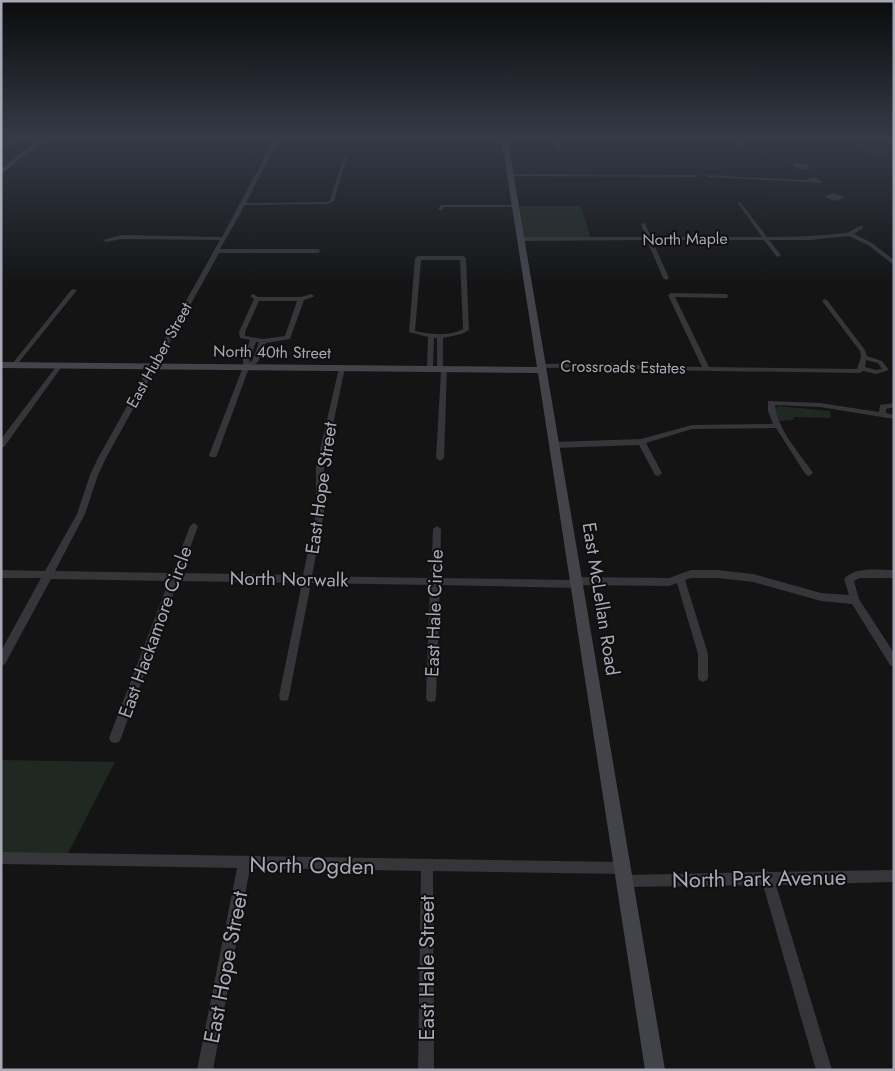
<svg xmlns="http://www.w3.org/2000/svg" width="895" height="1071" font-family="Jost,sans-serif">
<rect width="100%" height="100%" fill="#141415"/>
<path fill="#202022" d="M846,137H894V158H872Z"/>
<path fill="#202822" d="M515,206H581L591,239H520Z
M778,406L830,411L831,418L794,417L793,420L779,421L775,409Z
M1,760L115,762L64,861L1,860Z"/>
<g fill="none" stroke-linecap="round" stroke-linejoin="round">
<path fill="#35353a" fill-rule="evenodd" d="M17,136H22L1,151V148Z
M276,136H280L246,203L327,202L330,200L344,157L347,156L334,201L328,204L245,205L220,249H318L321,251L318,253H219L106,458L98,475L85,514L55,571L172,573L190,526L194,523L198,526L181,573L303,575L316,513V467L339,368L342,366L345,368L324,467V513L312,576L431,578L433,529L437,526L441,529L440,578L572,580L576,577L669,578L691,570H717L753,574L821,593L849,595L844,579C855,566 878,570 894,570V578H860L854,581L859,599L894,653V667L890,665L852,604L821,601L753,582L717,578H691L685,580L708,654V677L707,680L703,682L699,680L698,677V654L677,583L669,586L581,585L577,588L440,585L436,697L435,701L431,702L427,701L426,697L430,585L311,583L289,696L288,700L284,701L280,700L279,696L302,583L178,581L121,738L119,742L115,743L111,742L109,738L169,581L51,579L5,664L1,666V651L41,578H1V570L45,571L77,514L90,475L98,458L220,240L121,239L106,242L103,240L121,235L222,237Z
M554,136H558L560,149L557,148Z
M731,136H735L748,153H746Z
M892,162H894V166L892,165Z
M795,163L806,164L810,168C804,171 796,169 791,165Z
M510,174L697,175L699,176L697,177L508,176Z
M706,175L805,180L813,177L823,182L821,183L708,177Z
M833,193L844,197V198L835,201L824,197Z
M740,202L767,237C793,237 819,236 845,233C852,232 856,226 863,226V228L854,234L872,243L894,260V265L868,245L849,236L809,240H769L781,255L778,257L776,256L764,240H652L669,278L666,280L663,278L647,240L520,241L517,239L520,237H646L641,224L643,223L645,224L651,237H762L738,203Z
M441,205H515L517,206L515,207H444L442,210H438V209Z
M418,256H463L466,258L469,330L462,334L443,338V367L447,369L444,458L440,461L436,458L441,371L437,369V338H434L433,369L430,371L427,369L428,337L409,332L415,258ZM421,260H460L463,329C448,337 431,334 415,331Z
M72,289L77,290L16,366H12V364Z
M671,293L726,294L729,296L726,298L675,297L709,367L857,369L861,357L860,351L822,301L825,299L827,300L865,350L867,356L882,361L889,370L876,374L863,371L860,373L649,370L616,367L541,368L538,366L541,364L616,363L649,366L702,367L668,295ZM866,360L878,363L882,369L876,370L865,367Z
M311,294L314,296L313,297L304,300L290,339L266,343L258,362L249,368L217,455L216,457H210L209,455L243,367V359L250,340L240,338L239,332L254,299L250,296L253,294L258,297H301ZM259,301H297L285,336L263,339L245,336V332ZM256,342H259L252,361L249,362Z
M60,363L63,365L4,447H1V439L58,364Z
M768,401L820,403L879,412L880,405L894,403V407L886,409V413L894,415V419L820,407L775,405C778,431 799,452 813,473L809,476L806,475L776,428L692,429L646,443L662,473L658,476L655,475L639,445L554,448L550,445L554,442L641,439L692,425L773,424L768,411Z
M1,852L624,862L629,863L630,868L629,873L624,874L433,871L434,1070H418L421,871L250,868L213,1070H197L237,868L1,864Z
M894,870V882L776,885L832,1070H816L763,885L625,887L620,886L619,881L620,876L625,875L764,872L767,871L770,872Z"/>
<path fill="#43444a" fill-rule="evenodd" d="M43,136H49L1,174V169Z
M501,136H507L665,1070H645L538,373L1,368V362L537,367Z"/>
</g>
<linearGradient id="sky" x2="0" y2="1"><stop stop-color="#0b0b0c"/><stop offset="0.48" stop-color="#343a46"/><stop offset="1" stop-color="#343a46" stop-opacity="0"/></linearGradient>
<rect width="895" height="286" fill="url(#sky)"/>
<g text-anchor="middle" dominant-baseline="central" stroke-width="4" stroke-linejoin="round" paint-order="stroke">
<g font-size="16" fill="#a7a9b5" stroke="#0f0f10">
<text transform="translate(685 239) rotate(-1)">North Maple</text>
<text transform="translate(272 352) rotate(1)">North 40th Street</text>
<text transform="translate(159 355) rotate(-61)">East Huber Street</text>
<text transform="translate(623 367) rotate(1)">Crossroads Estates</text>
</g>
<g font-size="19" fill="#a7a9b5" stroke="#0f0f10">
<text transform="translate(321 488) rotate(-82)">East Hope Street</text>
<text transform="translate(289 579) rotate(1)">North Norwalk</text>
<text transform="translate(601 599) rotate(81)">East McLellan Road</text>
<text transform="translate(434 613) rotate(-88)">East Hale Circle</text>
<text transform="translate(155 632) rotate(-70)">East Hackamore Circle</text>
</g>
<g font-size="22" fill="#a7a9b5" stroke="#0f0f10">
<text transform="translate(312 865) rotate(1)">North Ogden</text>
<text transform="translate(759 878) rotate(-1)">North Park Avenue</text>
<text transform="translate(225 967) rotate(-79)">East Hope Street</text>
<text transform="translate(426 968) rotate(-90)">East Hale Street</text>
</g>
</g>
<rect width="895" height="1071" fill="none" stroke="#a7a9b5" stroke-width="5"/>
</svg>
